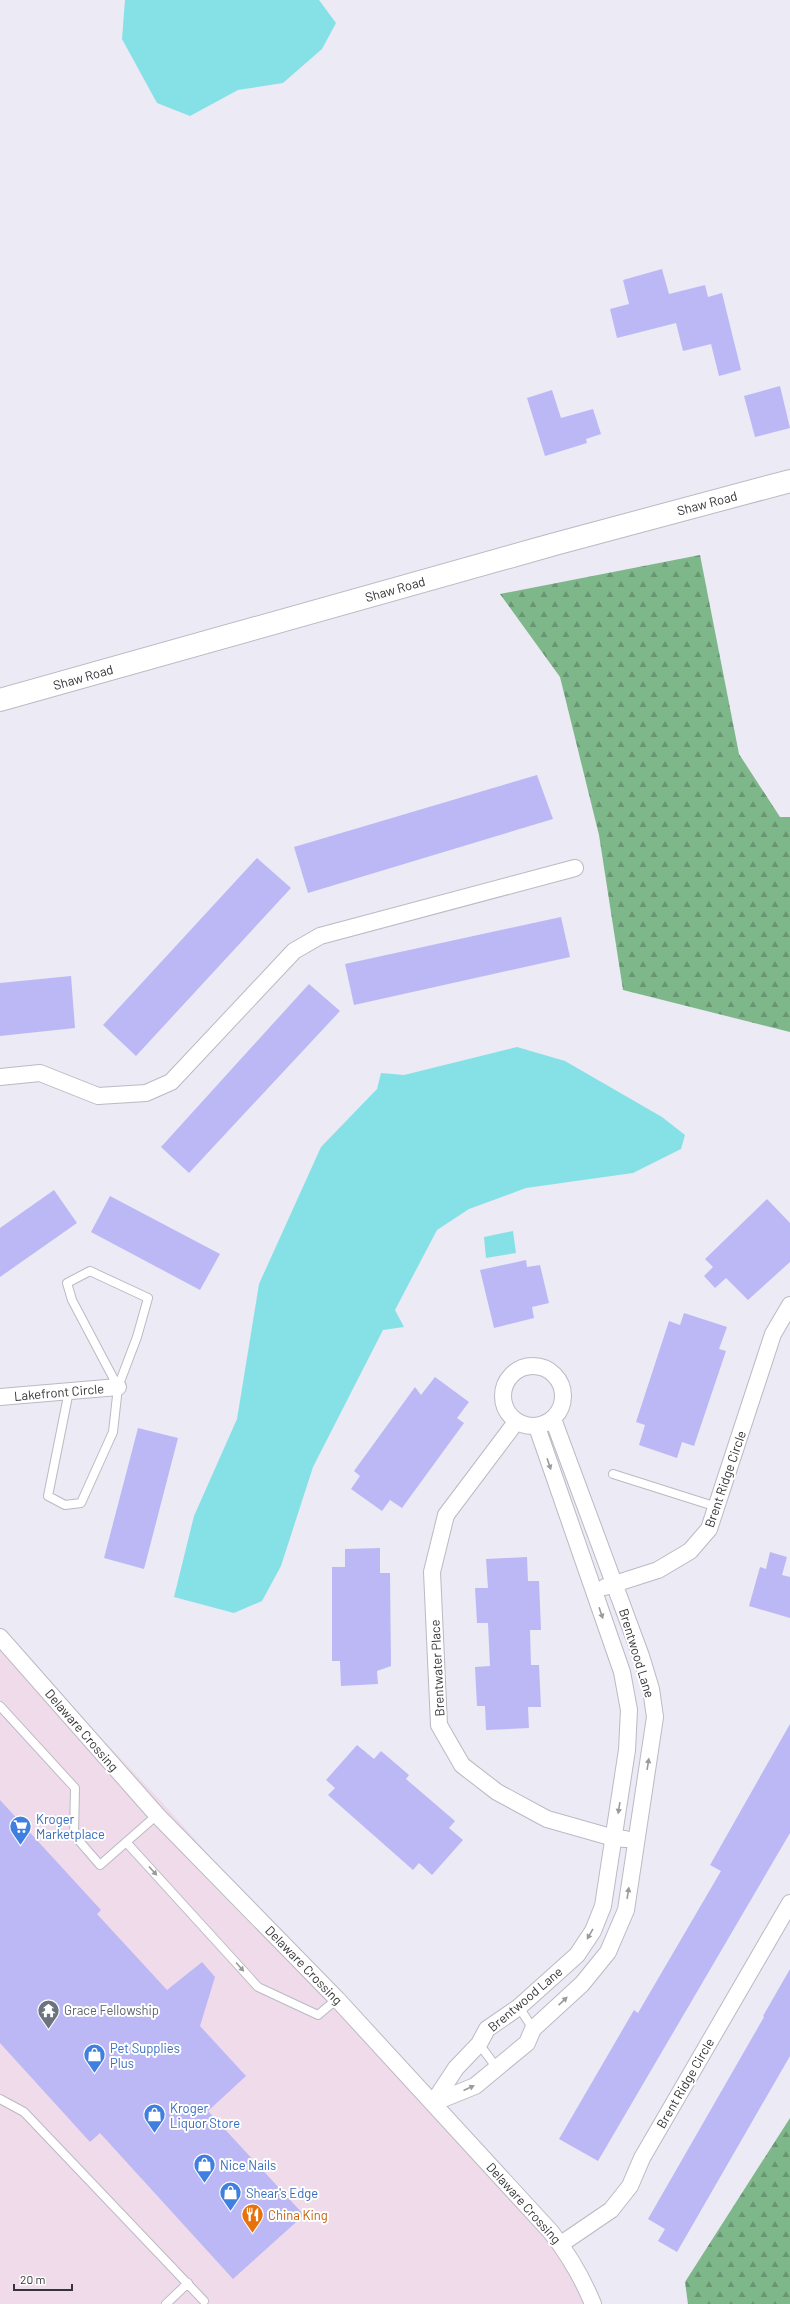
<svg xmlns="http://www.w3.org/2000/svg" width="790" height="2304" font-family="Barlow,sans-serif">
<defs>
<pattern id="forest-firs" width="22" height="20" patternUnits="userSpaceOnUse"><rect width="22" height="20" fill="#7eb78a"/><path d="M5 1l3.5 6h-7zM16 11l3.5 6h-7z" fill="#689672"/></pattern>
</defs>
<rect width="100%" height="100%" fill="#ebeaf5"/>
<path fill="#efdbea" d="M0,1631L160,1800L337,1999L551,2232L593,2304H0Z"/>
<path fill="url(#forest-firs)" d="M700,555L739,754L780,817H790V1032L623,990L599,835L560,677L500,594Z
M790,2118V2304H688L685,2282Z"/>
<path fill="#86e1e7" d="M125,0H319L336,23L322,49L283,83L238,90L190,116L157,103L122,39Z
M517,1047L565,1061L662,1117L685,1135L681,1149L633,1173L526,1188L469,1209L437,1230L395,1310L404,1327L383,1330L313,1467L281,1566L262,1601L234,1613L174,1597L194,1516L237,1419L259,1284L321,1147L377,1089L381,1073L404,1075Z
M513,1231L516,1253L486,1258L484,1237Z"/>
<path fill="#bcb8f6" d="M662,269L669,294L705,285L708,297L722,293L741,370L719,376L711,344L683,351L676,323L617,338L610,309L629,304L623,280Z
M780,386L790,428L755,437L744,396Z
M552,390L561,418L593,409L601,434L586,439L587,443L545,456L527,398Z
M537,775L553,819L308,893L294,847Z
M257,858L291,888L136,1056L103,1025Z
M561,917L570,957L354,1005L345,964Z
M71,976L75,1028L0,1036V983Z
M309,984L340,1011L189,1173L161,1147Z
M54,1190L77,1223L0,1277V1228Z
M110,1196L220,1254L200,1290L91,1232Z
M767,1199L790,1223V1262L748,1300L726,1278L715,1288L704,1276L713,1267L705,1259Z
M526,1260L527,1267L540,1265L549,1303L532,1307L534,1318L494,1328L480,1270Z
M684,1313L727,1327L719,1349L726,1351L694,1446L682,1442L677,1458L639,1445L645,1425L636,1422L669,1321L680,1325Z
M435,1377L469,1402L457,1418L464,1423L402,1508L390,1500L382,1511L351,1489L360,1476L354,1471L415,1387L421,1395Z
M138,1428L178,1438L144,1569L104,1558Z
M380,1548V1573H390L391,1666L377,1671L378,1684L341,1686L340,1661H332V1567H345V1549Z
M770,1552L787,1557L782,1575L790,1577V1618L749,1606L760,1567L766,1569Z
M527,1557L528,1581H539L541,1630H530L531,1665H539L541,1707H528L529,1728L486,1730L485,1706H477L475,1667L490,1666L488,1623H477L475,1588H488L486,1559Z
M790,1724V1833L598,2161L559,2139L634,2010L638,2013L721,1871L710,1865Z
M357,1745L374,1759L381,1751L409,1775L406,1779L455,1821L449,1828L463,1840L432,1875L419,1863L413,1870L328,1795L335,1788L326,1780Z
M0,1800L101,1910L97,1914L167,1990L202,1962L215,1977L200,2026L246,2076L208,2111L304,2215L233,2279L100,2133L90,2142L0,2043Z
M790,1969V2056L677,2252L658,2241L665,2229L648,2219L764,2017L763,2016Z"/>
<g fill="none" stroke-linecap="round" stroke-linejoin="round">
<defs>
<path id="service" d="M69,1391L48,1496L65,1505L81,1503L113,1432L118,1387L137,1337L148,1298L90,1271L67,1283L72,1300L118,1387
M613,1474L717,1507
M0,1706L75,1788L74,1835L100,1865L157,1815
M126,1842L258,1987L318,2015L337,1999
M519,2007L533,2029
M479,2044L497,2068
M0,2099L24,2112L204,2301
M166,2304L188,2283"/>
<path id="minor" d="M0,1077L40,1073L98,1096L146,1093L171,1082L294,951L320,936L575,868
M503 1396a30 30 0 1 1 60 0a30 30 0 1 1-60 0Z
M0,1397L118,1387
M516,1422L446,1515L432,1572L439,1725L462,1765L497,1792L547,1819L614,1838L625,1839
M605,1587L658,1570L690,1551L709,1529L773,1334L790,1305
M0,1637L157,1815L337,1999L551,2232C569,2255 582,2277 593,2304
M433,2103L475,2086L527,2043L533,2029L582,1984L608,1952L626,1910L655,1717L651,1689L641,1656L553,1419
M433,2103L456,2068L479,2044L487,2029L519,2007L577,1955L593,1931L603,1906L627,1750L629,1710L622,1672L537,1427
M561,2244L611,2210L630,2186L642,2158L790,1903"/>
<path id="secondary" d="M0,700L555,544L790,481"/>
</defs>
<use href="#service" stroke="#babac4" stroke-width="10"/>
<use href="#minor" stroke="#babac4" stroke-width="18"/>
<use href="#secondary" stroke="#babac4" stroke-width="24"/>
<use href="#service" stroke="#fff" stroke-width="8"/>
<use href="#minor" stroke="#fff" stroke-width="16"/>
<use href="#secondary" stroke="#fff" stroke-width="22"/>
</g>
<defs><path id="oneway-solid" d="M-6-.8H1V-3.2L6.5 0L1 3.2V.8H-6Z"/></defs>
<g fill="#9a9a9c">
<use href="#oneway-solid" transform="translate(549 1464) rotate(71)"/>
<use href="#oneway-solid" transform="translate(601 1613) rotate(71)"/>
<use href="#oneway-solid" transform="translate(648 1764) rotate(-81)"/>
<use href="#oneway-solid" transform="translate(619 1808) rotate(99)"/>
<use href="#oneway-solid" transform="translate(153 1871) rotate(48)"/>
<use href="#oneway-solid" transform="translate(628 1893) rotate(-81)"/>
<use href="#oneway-solid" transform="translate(590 1934) rotate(120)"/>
<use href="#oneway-solid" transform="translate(240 1967) rotate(48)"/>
<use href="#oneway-solid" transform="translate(563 2001) rotate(-43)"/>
<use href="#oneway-solid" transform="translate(469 2088) rotate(-24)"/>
</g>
<defs>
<symbol id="supermarket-pin" viewBox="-11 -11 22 30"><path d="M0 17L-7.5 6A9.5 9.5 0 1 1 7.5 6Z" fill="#3f7fe0" stroke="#fff"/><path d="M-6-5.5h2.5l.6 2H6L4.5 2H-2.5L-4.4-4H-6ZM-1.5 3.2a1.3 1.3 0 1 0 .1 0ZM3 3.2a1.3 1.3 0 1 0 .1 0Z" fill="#fff"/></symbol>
<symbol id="temple-pin" viewBox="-11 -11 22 30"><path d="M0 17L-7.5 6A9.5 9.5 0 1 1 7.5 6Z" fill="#6b7280" stroke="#fff"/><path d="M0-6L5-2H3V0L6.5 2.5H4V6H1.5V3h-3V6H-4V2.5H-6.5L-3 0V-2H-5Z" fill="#fff"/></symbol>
<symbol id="shop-pin" viewBox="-11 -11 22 30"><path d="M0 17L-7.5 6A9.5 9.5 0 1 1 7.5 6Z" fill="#3f7fe0" stroke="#fff"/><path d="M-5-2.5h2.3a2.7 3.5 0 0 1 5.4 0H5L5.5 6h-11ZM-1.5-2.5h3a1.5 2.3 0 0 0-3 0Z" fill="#fff"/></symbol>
<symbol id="restaurant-pin" viewBox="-11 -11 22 30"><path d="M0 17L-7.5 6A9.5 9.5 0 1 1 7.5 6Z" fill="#e8710a" stroke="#fff"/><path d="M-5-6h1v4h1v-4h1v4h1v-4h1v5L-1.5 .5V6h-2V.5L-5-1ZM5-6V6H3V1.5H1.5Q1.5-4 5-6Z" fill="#fff"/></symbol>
</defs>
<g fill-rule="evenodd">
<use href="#supermarket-pin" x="8" y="1814" width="25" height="34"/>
<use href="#temple-pin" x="36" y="1998" width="25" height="34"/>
<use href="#shop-pin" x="82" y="2042" width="25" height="34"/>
<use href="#shop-pin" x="142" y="2102" width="25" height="34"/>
<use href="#shop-pin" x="192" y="2152" width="25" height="34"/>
<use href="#shop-pin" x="218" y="2180" width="25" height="34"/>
<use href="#restaurant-pin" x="240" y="2202" width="25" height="34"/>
</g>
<g text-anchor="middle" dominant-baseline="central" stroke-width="4" stroke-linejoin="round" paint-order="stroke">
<g font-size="13" fill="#353539" stroke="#fff">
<text transform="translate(707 503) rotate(-15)">Shaw Road</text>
<text transform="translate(395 589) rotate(-16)">Shaw Road</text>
<text transform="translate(83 677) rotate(-16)">Shaw Road</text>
<text transform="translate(59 1392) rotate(-5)">Lakefront Circle</text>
<text transform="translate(725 1479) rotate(-71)">Brent Ridge Circle</text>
<text transform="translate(637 1653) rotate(73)">Brentwood Lane</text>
<text transform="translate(437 1668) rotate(-93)">Brentwater Place</text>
<text transform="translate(82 1730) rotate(49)">Delaware Crossing</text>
<text transform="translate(304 1965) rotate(46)">Delaware Crossing</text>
<text transform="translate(525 1999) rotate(-40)">Brentwood Lane</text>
<text transform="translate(685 2083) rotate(-60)">Brent Ridge Circle</text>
<text transform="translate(524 2203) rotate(48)">Delaware Crossing</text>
</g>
<g font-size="13" fill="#366cbe" stroke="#fff" text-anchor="start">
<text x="36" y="1819">Kroger<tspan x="36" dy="15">Marketplace</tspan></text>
<text x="110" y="2048">Pet Supplies<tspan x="110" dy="15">Plus</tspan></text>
<text x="170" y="2108">Kroger<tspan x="170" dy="15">Liquor Store</tspan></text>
<text x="220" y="2165">Nice Nails</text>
<text x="246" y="2193">Shear's Edge</text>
</g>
<g font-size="13" fill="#5b616d" stroke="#fff" text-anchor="start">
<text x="64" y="2010">Grace Fellowship</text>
</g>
<g font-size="13" fill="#c56008" stroke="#fff" text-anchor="start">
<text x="268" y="2215">China King</text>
</g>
</g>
<path d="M14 2284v6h58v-6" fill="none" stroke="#353539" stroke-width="2"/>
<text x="20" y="2284" font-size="12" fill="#353539" stroke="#ffffff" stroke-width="3" paint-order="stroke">20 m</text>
</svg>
